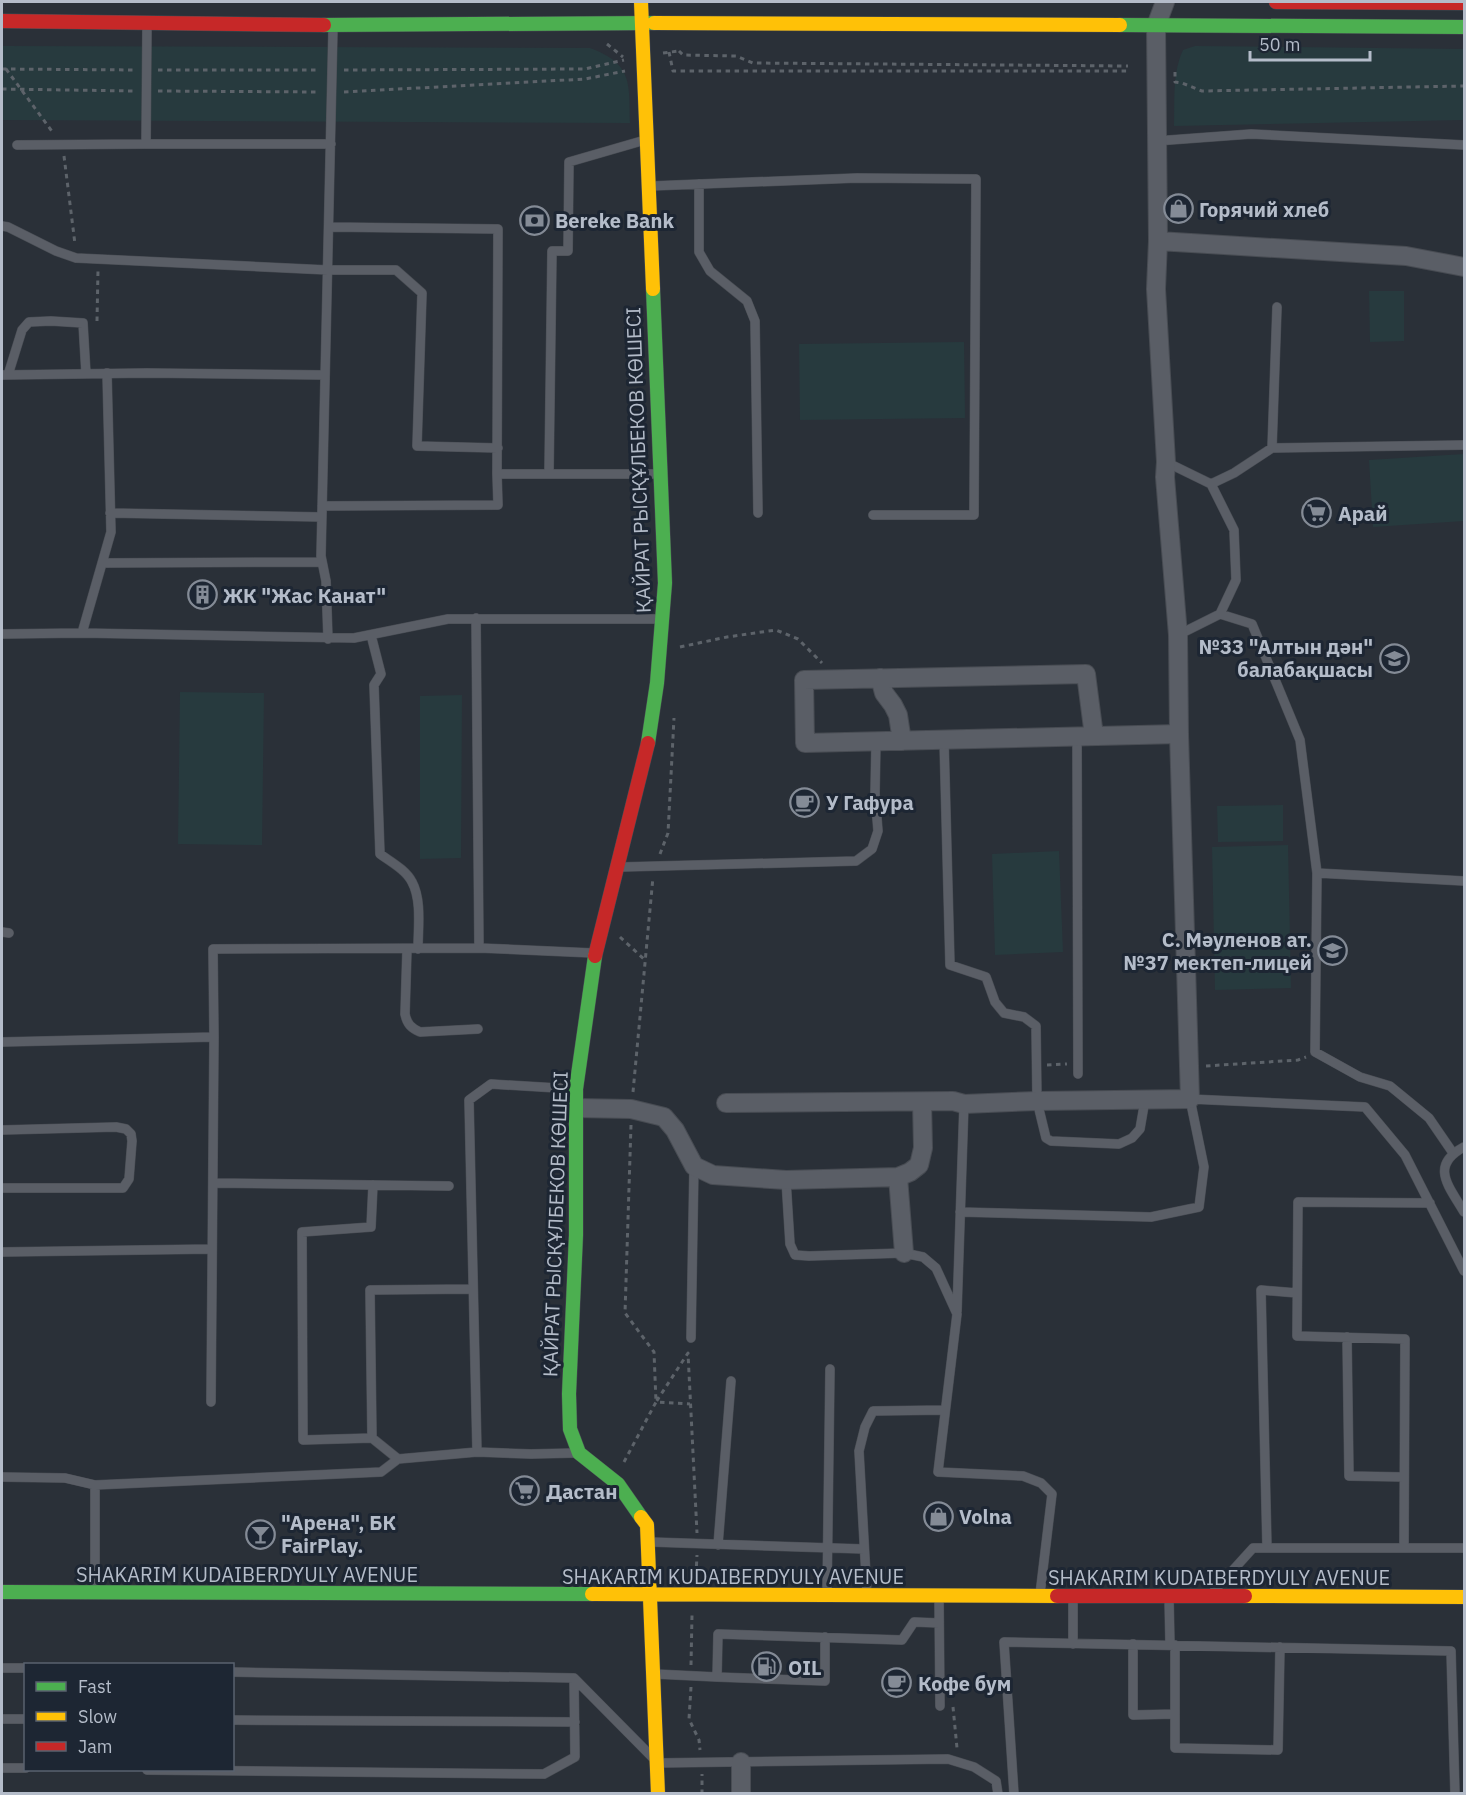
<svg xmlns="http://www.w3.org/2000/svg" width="1466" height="1795" font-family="'IBM Plex Sans',sans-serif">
<rect width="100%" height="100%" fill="#2a3038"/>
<path fill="#273a3e" d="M2,46L590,48C633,64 629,83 630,123L2,120Z
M1195,46L1464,49V120L1174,126C1175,100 1172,74 1183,50Z
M1369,291H1404V341L1370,342Z
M964,342L965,418L800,420L799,344Z
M1464,454V521L1373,527L1369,460Z
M180,692L264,693L262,845L178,844Z
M462,695L461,858L420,859V696Z
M1283,805V841L1218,842L1217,806Z
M1288,845L1291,988L1215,990L1212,847Z
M1059,851L1063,952L995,955L992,854Z"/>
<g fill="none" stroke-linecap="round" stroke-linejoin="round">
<defs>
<path id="lane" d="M147,25L146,144H331
M1156,141L1251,134L1464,145
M17,145L146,144
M699,184V252L710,271L747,301L755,321L758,513
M651,186L857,178L976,179L974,515H873
M2,226L8,227L56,251L76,258L328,270H396L422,293L417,446L498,448
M329,227L498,229L497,474
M2,375L147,373L325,375
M8,375L22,330L29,322L51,321L83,323L86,374
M1272,448L1277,307
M1166,462L1211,484L1234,530L1236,580L1220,614L1178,635
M549,473L552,251H568L569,162L645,140
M1211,484L1234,473L1272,448L1464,445
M322,506L498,505L497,474H660
M110,513L322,517
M102,563L322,562
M1220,614L1252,624L1300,740L1317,873L1315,1052L1360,1077L1390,1086L1429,1118L1453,1153
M476,618L479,948
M82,633L111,532L107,373
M2,634L82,633L354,638L448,619H660
M371,635L381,674L374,685L380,854C391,862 406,870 412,882C422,900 418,929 418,949
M328,639L326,581L321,556L333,28
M1077,737L1078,1074
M944,740L950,965L986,977L995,1002L1004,1013L1024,1017L1036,1026L1037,1101L1046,1138L1051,1141L1119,1144L1132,1138L1140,1129L1145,1100
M621,867L856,861L872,849L878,831L875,794L876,741
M1317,873L1464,881
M2,932L9,933
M407,949L405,1014C407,1024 411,1028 420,1032L478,1029
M214,1037L213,949L479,948L593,953
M2,1042L214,1037L211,1402
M2,1130L116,1127L126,1129L131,1134L132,1141L129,1179L123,1188H2
M1464,1147C1429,1166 1449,1186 1464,1212
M786,1180L790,1244L795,1255L809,1256L904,1253L923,1257L936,1268L957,1314L938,1472L1023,1476L1041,1483L1052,1494L1040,1594
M213,1183L449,1186
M373,1185L371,1227L302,1232L303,1440L372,1438L398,1459
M960,1212L1151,1217L1199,1207L1204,1167L1190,1099L1365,1107L1405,1155L1464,1271
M2,1252L212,1249
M957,1311L964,1104
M1347,1337L1349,1476L1404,1477
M691,1338L694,1166
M372,1438L370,1290L473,1289
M477,1452L469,1100L491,1084L574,1089
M2,1477L65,1478L95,1485L381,1472L398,1459L477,1452L531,1454L575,1453
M651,1542L864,1549
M718,1545L731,1381
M1267,1548L1261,1290L1297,1293
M1404,1548L1405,1339L1297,1336L1298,1202L1430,1203
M95,1591V1485
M1214,1591L1253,1548H1464
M867,1594L859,1451L865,1427L873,1411L945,1410
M827,1595L830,1369
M939,1596L940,1706
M1073,1597V1644
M1169,1597L1170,1645
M1133,1644V1715L1175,1714
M1175,1645V1748L1278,1750L1280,1647
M2,1668H26
M232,1672L574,1678L658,1763L948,1759L974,1767L996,1781L998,1794
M655,1674L717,1677L718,1634L902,1640L914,1622L939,1623
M717,1677L825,1681V1637
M2,1719H26
M232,1720L575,1722
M2,1768H26
M147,1770L544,1774L575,1757L574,1678
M1014,1794L1004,1642L1451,1651L1455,1794"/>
<path id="street" d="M1158,241L1406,256L1464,267
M880,678L884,693L893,705L898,715L902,741
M1094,736L1086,674L804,680L805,743L1179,734
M726,1103L953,1101L964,1104L1037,1101L1190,1099L1179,734L1178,635L1165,477L1166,462L1156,289L1158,241L1156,26L1165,2
M576,1108L631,1109L664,1117L675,1130L694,1166L713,1175L786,1180L898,1177L910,1172L919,1165L923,1148L922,1102
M898,1177L904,1253
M741,1762V1794"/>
<path id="fast" d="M324,25L654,23
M1120,25L1464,27
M648,743L657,683L665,583L653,289
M595,956L576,1089V1235L569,1394L570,1429L579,1453L618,1484L641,1517
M2,1592L592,1594"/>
<path id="slow" d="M641,2L653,289
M654,23L1120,25
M641,1517L647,1525L658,1794
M592,1594L1057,1596
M1245,1596L1464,1597"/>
<path id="jam" d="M1276,2L1464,3
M2,21L324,25
M595,956L648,743
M1057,1596H1245"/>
</defs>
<use href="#lane" stroke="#484c53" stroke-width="10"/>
<use href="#street" stroke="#484c53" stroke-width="20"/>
<use href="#fast" stroke="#484c53" stroke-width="15"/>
<use href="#slow" stroke="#484c53" stroke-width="15"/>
<use href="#jam" stroke="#484c53" stroke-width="15"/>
<path stroke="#5d636a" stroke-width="3" stroke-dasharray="4.5 4.5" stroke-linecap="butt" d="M607,44L623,57
M679,51L683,55L736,56L753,63L1128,66
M669,52L673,71H1128
M663,53L679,51
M2,69L136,70
M6,69L54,134
M158,70H319
M344,70L585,69L624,60
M1175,72V82L1182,83L1202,91L1464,86
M2,89L134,91
M158,91L320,92
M344,92L585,79L625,71
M64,156L75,244
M97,321L98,270
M680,647L727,637L776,630L798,639L822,663
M660,854L668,833L674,718
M620,937L645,960
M1047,1065L1067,1064
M1206,1066L1298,1060L1306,1057
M633,1092L653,877
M631,1125L625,1313L654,1352L656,1402L688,1353L697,1533
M624,1462L656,1402L690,1404
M696,1575L697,1555
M691,1665L692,1615
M691,1687L689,1719L699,1740L700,1750
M953,1707L957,1748
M702,1794V1774"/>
<use href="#lane" stroke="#5a5e66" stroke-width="9"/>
<use href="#street" stroke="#5a5e66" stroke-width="18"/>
<use href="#fast" stroke="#4caf50" stroke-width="14"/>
<use href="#slow" stroke="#ffc107" stroke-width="14"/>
<use href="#jam" stroke="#c62828" stroke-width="14"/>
</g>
<defs>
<symbol id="shop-ring" viewBox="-11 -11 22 22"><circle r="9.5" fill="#1d2633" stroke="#848b96" stroke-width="1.5"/><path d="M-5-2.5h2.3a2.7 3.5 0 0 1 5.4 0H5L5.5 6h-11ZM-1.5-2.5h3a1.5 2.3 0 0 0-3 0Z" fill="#848b96"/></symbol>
<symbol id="bank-ring" viewBox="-11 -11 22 22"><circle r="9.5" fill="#1d2633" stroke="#848b96" stroke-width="1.5"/><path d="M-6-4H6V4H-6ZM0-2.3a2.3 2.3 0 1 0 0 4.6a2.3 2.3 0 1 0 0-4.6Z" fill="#848b96"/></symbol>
<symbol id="supermarket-ring" viewBox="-11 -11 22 22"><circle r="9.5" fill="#1d2633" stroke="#848b96" stroke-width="1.5"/><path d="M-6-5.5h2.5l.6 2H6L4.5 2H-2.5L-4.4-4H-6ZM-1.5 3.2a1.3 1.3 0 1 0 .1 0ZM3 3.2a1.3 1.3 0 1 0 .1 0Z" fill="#848b96"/></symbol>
<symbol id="building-ring" viewBox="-11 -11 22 22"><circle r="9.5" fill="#1d2633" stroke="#848b96" stroke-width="1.5"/><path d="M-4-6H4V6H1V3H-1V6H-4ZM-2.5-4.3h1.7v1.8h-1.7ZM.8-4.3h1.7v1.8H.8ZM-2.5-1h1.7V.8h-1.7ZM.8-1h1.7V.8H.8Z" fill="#848b96"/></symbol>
<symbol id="school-ring" viewBox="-11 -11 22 22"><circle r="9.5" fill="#1d2633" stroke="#848b96" stroke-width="1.5"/><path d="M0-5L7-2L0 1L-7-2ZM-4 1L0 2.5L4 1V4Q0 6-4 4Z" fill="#848b96"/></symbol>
<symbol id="cafe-ring" viewBox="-11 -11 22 22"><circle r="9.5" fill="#1d2633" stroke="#848b96" stroke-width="1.5"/><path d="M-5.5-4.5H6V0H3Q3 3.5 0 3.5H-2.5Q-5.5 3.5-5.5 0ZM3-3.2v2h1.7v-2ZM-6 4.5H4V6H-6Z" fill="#848b96"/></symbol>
<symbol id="bar-ring" viewBox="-11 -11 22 22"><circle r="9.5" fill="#1d2633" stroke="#848b96" stroke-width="1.5"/><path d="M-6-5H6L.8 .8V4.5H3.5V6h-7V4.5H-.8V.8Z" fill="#848b96"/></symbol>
<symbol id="fuel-ring" viewBox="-11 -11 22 22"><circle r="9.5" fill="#1d2633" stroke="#848b96" stroke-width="1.5"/><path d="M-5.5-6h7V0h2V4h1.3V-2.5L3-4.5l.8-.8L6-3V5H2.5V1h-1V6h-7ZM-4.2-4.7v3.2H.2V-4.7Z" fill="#848b96"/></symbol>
</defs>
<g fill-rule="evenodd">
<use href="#shop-ring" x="1162" y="192" width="33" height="33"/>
<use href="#bank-ring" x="518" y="204" width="33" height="33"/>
<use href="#supermarket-ring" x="1300" y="496" width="33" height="33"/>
<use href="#building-ring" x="186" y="578" width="33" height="33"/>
<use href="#school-ring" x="1378" y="642" width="33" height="33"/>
<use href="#cafe-ring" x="788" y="786" width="33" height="33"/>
<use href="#school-ring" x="1316" y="934" width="33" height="33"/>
<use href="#supermarket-ring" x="508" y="1474" width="33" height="33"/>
<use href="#shop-ring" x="922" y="1500" width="33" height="33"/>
<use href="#bar-ring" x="244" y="1518" width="33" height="33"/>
<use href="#fuel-ring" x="750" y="1650" width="33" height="33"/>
<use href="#cafe-ring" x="880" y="1666" width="33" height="33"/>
</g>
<g text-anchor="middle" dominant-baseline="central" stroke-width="6" stroke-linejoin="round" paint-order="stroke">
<g font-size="20" font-weight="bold" fill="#b4bcc9" stroke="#1d2633" text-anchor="start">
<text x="1199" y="209">Горячий хлеб</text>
<text x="555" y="220">Bereke Bank</text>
<text x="1338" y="513">Арай</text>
<text x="223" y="595">ЖК "Жас Канат"</text>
<text x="1373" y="646" text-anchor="end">№33 "Алтын дән"<tspan x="1373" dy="23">балабақшасы</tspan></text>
<text x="826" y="802">У Гафура</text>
<text x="1312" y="939" text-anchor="end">С. Мәуленов ат.<tspan x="1312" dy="23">№37 мектеп-лицей</tspan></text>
<text x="546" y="1491">Дастан</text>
<text x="959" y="1516">Volna</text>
<text x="281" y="1522">"Арена", БК<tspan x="281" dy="23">FairPlay.</tspan></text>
<text x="788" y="1667">OIL</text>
<text x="918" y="1683">Кофе бум</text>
</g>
<g font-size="20" fill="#b4bcc9" stroke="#1d2633">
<text transform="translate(638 460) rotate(-92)">ҚАЙРАТ РЫСҚҰЛБЕКОВ КӨШЕСІ</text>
<text transform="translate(555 1224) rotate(-88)">ҚАЙРАТ РЫСҚҰЛБЕКОВ КӨШЕСІ</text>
<text x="247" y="1574">SHAKARIM KUDAIBERDYULY AVENUE</text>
<text x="733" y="1576">SHAKARIM KUDAIBERDYULY AVENUE</text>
<text x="1219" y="1577">SHAKARIM KUDAIBERDYULY AVENUE</text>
</g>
</g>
<rect width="1466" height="1795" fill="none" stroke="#b4bcc9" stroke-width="6"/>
<rect x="24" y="1663" width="210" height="108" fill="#1d2633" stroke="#59626f" stroke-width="1.5"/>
<rect x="36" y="1682" width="30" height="9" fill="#4caf50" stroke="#59626f" stroke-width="1.5"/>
<text x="78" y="1693" font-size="18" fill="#b4bcc9">Fast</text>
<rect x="36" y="1712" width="30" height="9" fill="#ffc107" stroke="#59626f" stroke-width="1.5"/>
<text x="78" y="1723" font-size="18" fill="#b4bcc9">Slow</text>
<rect x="36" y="1742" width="30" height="9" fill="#c62828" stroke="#59626f" stroke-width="1.5"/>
<text x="78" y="1753" font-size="18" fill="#b4bcc9">Jam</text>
<path d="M1250 51v9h120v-9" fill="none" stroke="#b4bcc9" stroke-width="3"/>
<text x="1259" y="51" font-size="18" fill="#b4bcc9" stroke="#1d2633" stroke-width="4.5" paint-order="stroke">50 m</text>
</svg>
